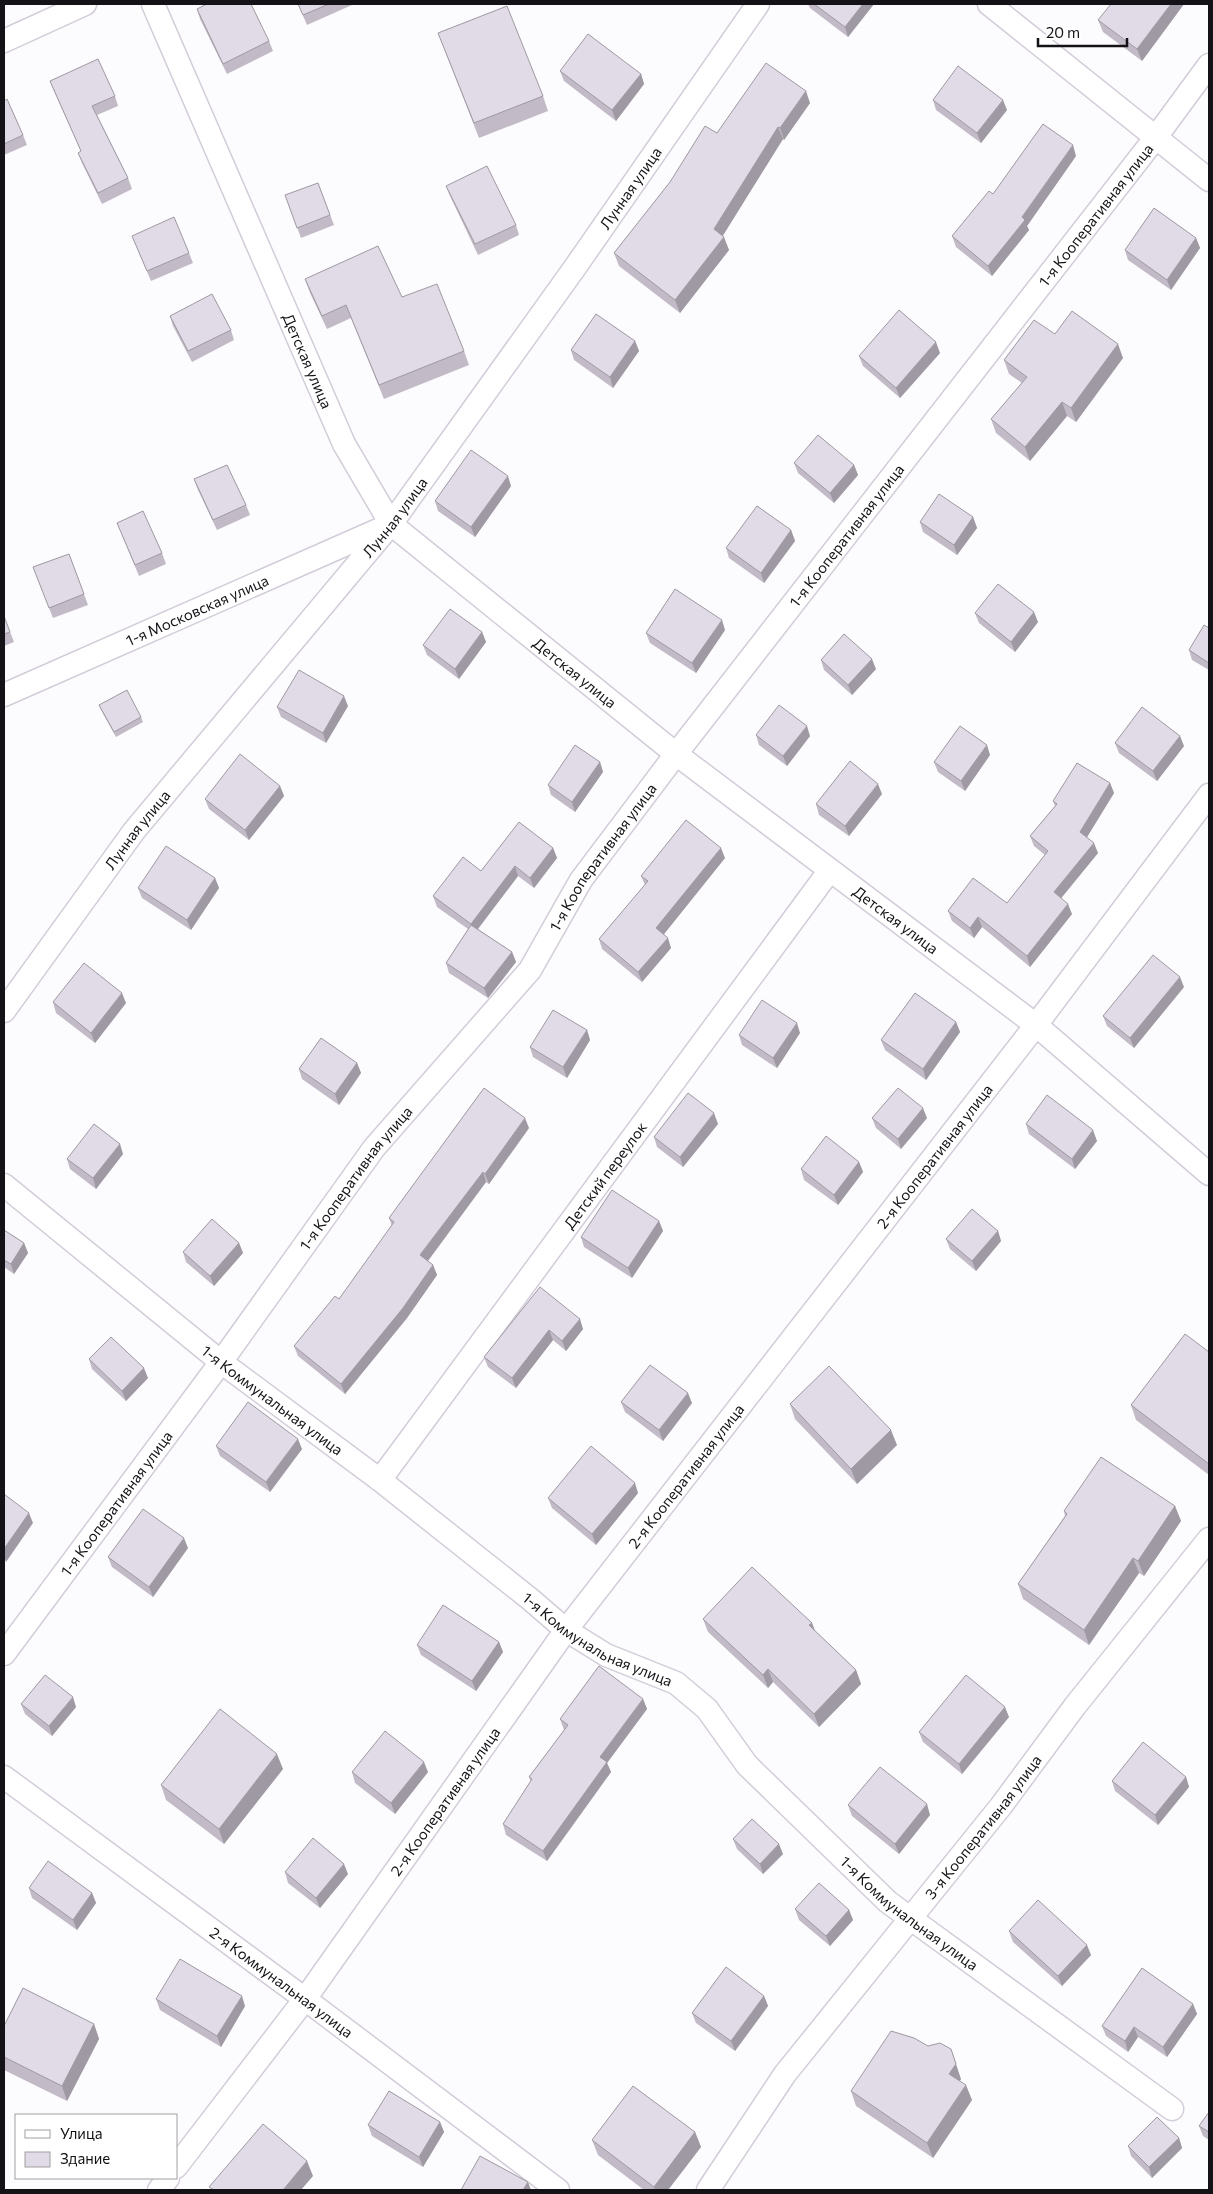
<svg xmlns="http://www.w3.org/2000/svg" width="1213" height="2194" font-family="Commissioner,sans-serif">
<rect width="100%" height="100%" fill="#fcfbfd"/>
<g fill="none" stroke-linecap="round" stroke-linejoin="round">
<defs>
<g id="street">
<path id="s1" d="M153,4L344,444L391,524L676,754L1036,1025L1209,1174"/>
<path d="M989,4L1209,180"/>
<path d="M4,41L85,4"/>
<path id="s2" d="M4,695L385,527"/>
<path id="s3" d="M4,1011L134,831L391,524L576,266L758,4"/>
<path id="s4" d="M4,1185L221,1362L380,1480L530,1599L566,1630L606,1655L676,1683L707,1709L747,1765L888,1902L1172,2109"/>
<path id="s5" d="M380,1480L830,870"/>
<path id="s6" d="M4,1654L221,1362L374,1148L530,970L581,880L676,754L1156,137L1209,65"/>
<path id="s7" d="M4,1777L305,1999L558,2190"/>
<path id="s8" d="M176,2167L305,1999L566,1630L1036,1025L1209,795"/>
<path d="M159,2190L168,2178"/>
<path id="s9" d="M708,2190L785,2074L1001,1806L1075,1706L1209,1539"/>
</g>
</defs>
<use href="#street" stroke="#d3ccd9" stroke-width="25"/>
<use href="#street" stroke="#fff" stroke-width="22"/>
</g>
<path fill="#c2bbc7" d="M298,4H352V5L307,25Z
M808,4H874L848,37L810,8Z
M1184,4L1142,61L1103,32L1098,20Z
M197,9L269,41L273,51L227,74L200,19Z
M438,33L543,96L548,111L479,138Z
M560,71L641,74L644,84L616,121L564,81Z
M50,81L115,96L118,106L97,115L128,178L132,189L102,204L82,163L78,153L81,151L54,91Z
M933,100L1007,110L981,143L936,110Z
M4,101L23,135L27,145L4,155Z
M810,103L784,140L783,139L722,236L729,250L680,313L619,266L614,253L717,133Z
M1076,156L1027,226L1029,230L992,276L956,247L952,236L993,194Z
M318,183L334,225L301,238L285,195Z
M446,186L516,225L519,235L478,255L450,196Z
M132,236L189,253L193,263L151,281Z
M1196,238L1200,248L1171,290L1128,260L1125,250Z
M305,279L402,297L464,351L469,365L384,399L351,318L327,329L310,293Z
M170,316L231,330L234,340L192,362L173,326Z
M1055,334L1123,358L1076,422L1067,416L1030,461L996,433L991,419L1022,383L1009,374L1004,360Z
M635,341L639,351L613,388L574,360L571,350Z
M940,353L900,398L863,366L859,356Z
M794,463L854,465L858,475L834,503L798,473Z
M194,479L246,505L250,515L217,530L198,490Z
M511,486L475,537L438,511L435,501Z
M973,517L977,528L957,555L923,532L920,522Z
M117,523L162,553L166,564L139,576Z
M791,530L795,541L764,583L729,558L726,548Z
M69,554L88,605L53,618L33,567Z
M975,613L1038,622L1015,652L979,623Z
M4,616L14,642L4,646Z
M1209,628V670L1192,660L1189,650Z
M725,630L696,673L650,643L646,633Z
M482,632L486,642L459,679L427,655L423,645Z
M821,660L876,669L852,695L824,670Z
M99,705L141,717L143,722L116,737L101,710Z
M348,706L326,743L281,717L277,707Z
M756,735L810,736L787,766L759,745Z
M1115,743L1184,746L1157,781L1119,753Z
M990,755L965,791L938,772L934,762Z
M600,762L603,772L575,812L551,795L548,785Z
M1110,783L1114,793L1087,837L1098,853L1061,898L1072,914L1030,967L982,927L974,938L952,921L948,911L1007,903L1045,855L1034,846L1030,836L1055,806L1053,801Z
M280,786L284,796L249,840L209,809L205,799Z
M882,794L849,836L819,815L816,804Z
M553,848L557,858L534,888L518,876L478,929L512,952L516,962L488,998L449,973L446,963L468,929L437,907L433,896L481,871Z
M725,858L664,934L671,948L642,982L602,949L599,939L645,885L641,876Z
M215,878L219,888L191,930L142,898L138,888Z
M1184,987L1134,1048L1107,1026L1103,1016Z
M53,1002L126,1003L95,1043L56,1013Z
M956,1022L960,1032L926,1080L885,1050L881,1040Z
M587,1030L590,1040L567,1078L533,1057L530,1047Z
M800,1033L777,1068L742,1045L739,1035Z
M357,1063L361,1073L339,1105L302,1079L299,1069Z
M872,1118H927L901,1149L876,1128Z
M718,1124L683,1167L657,1147L654,1137Z
M1026,1124L1097,1141L1075,1169L1029,1134Z
M529,1128L489,1184L486,1182L428,1261L433,1265L437,1275L407,1318L345,1394L298,1356L294,1346L339,1299L392,1226L389,1218Z
M123,1154L96,1189L70,1169L67,1159Z
M859,1162L863,1172L838,1205L804,1180L801,1169Z
M659,1221L663,1231L632,1278L584,1247L581,1237Z
M4,1230L24,1243L28,1253L14,1274L4,1267Z
M998,1231L1001,1241L976,1271L950,1249L946,1239Z
M239,1243L243,1253L214,1286L186,1262L183,1252Z
M540,1287L583,1329L566,1351L553,1340L516,1388L488,1367L484,1357Z
M1209,1352V1475L1136,1420L1131,1405Z
M89,1359L148,1378L126,1401L92,1369Z
M621,1402L692,1403L663,1441L625,1412Z
M790,1404L897,1445L857,1484L795,1419Z
M216,1446L302,1449L270,1492L220,1456Z
M638,1493L596,1545L552,1508L548,1498Z
M1175,1506L1181,1521L1144,1576L1139,1573L1089,1645L1023,1599L1018,1584L1065,1516L1064,1511Z
M188,1548L153,1597L112,1567L108,1557Z
M703,1619L812,1623L815,1631L856,1670L861,1684L819,1727L773,1682L768,1688L708,1632Z
M499,1642L503,1652L476,1691L421,1655L417,1645Z
M643,1699L647,1709L607,1763L611,1772L547,1861L506,1835L503,1824L531,1782L529,1777L564,1730L560,1719Z
M21,1704L76,1707L52,1736L25,1714Z
M1009,1717L962,1774L923,1742L919,1732Z
M283,1769L224,1844L166,1800L161,1785Z
M352,1772H428L395,1814L355,1783Z
M1186,1777L1189,1787L1158,1825L1115,1791L1112,1781Z
M848,1805L930,1815L899,1854L852,1816Z
M733,1839L783,1854L763,1874L737,1849Z
M285,1872L348,1874L320,1908L288,1883Z
M29,1888L92,1893L96,1903L77,1930L32,1898Z
M795,1909L849,1910L853,1920L830,1946L799,1920Z
M1009,1931L1091,1955L1062,1986L1013,1942Z
M764,1996L768,2006L735,2051L696,2023L692,2013Z
M156,1999L245,2006L221,2047L160,2010Z
M1193,2004L1197,2014L1167,2057L1138,2037L1128,2052L1106,2036L1102,2026Z
M94,2024L99,2039L67,2101L4,2070V2026Z
M961,2079L960,2081L972,2100L933,2158L856,2106L851,2091Z
M1209,2112V2140L1203,2136L1199,2126Z
M440,2122L444,2132L423,2167L372,2136L368,2125Z
M695,2132L701,2147L668,2190H644L598,2155L592,2140Z
M1179,2138L1182,2148L1152,2178L1131,2156L1128,2146Z"/>
<path fill="#9e99a2" d="M863,4H874L848,37L845,27Z
M1171,4H1184L1142,61L1137,49Z
M641,74L644,84L616,121L612,110Z
M806,91L810,103L784,140L780,128Z
M1003,100L1007,110L981,143L977,133Z
M778,127L783,139L719,242L714,229Z
M1073,145L1076,156L1027,226L1029,230L992,276L988,266Z
M724,237L729,250L680,313L675,300Z
M1196,238L1200,248L1171,290L1167,280Z
M635,341L639,351L613,388L610,377Z
M936,342L940,353L900,398L896,388Z
M1118,344L1123,358L1076,422L1071,408Z
M1062,402L1067,416L1030,461L1025,447Z
M854,465L858,475L834,503L830,493Z
M508,476L511,486L475,537L471,527Z
M973,517L977,528L957,555L954,545Z
M791,530L795,541L764,583L761,573Z
M1034,612L1038,622L1015,652L1011,642Z
M722,620L725,630L696,673L692,663Z
M482,632L486,642L459,679L455,669Z
M872,659L876,669L852,695L848,685Z
M344,696L348,706L326,743L323,733Z
M807,726L810,736L787,766L783,756Z
M1180,736L1184,746L1157,781L1153,771Z
M987,745L990,755L965,791L961,781Z
M600,762L603,772L575,812L572,802Z
M1110,783L1114,793L1084,842L1080,832Z
M878,784L882,794L849,836L845,826Z
M280,786L284,796L249,840L245,830Z
M1094,843L1098,853L1058,902L1054,892Z
M553,848L557,858L534,888L530,878Z
M721,848L725,858L660,939L656,928Z
M515,866L518,876L474,934L471,924Z
M215,878L219,888L191,930L187,920Z
M1068,904L1072,914L1030,967L1027,956Z
M978,917L982,927L974,938L970,928Z
M668,938L671,948L642,982L638,972Z
M512,952L516,962L488,998L484,988Z
M1180,977L1184,987L1134,1048L1130,1038Z
M122,993L126,1003L95,1043L91,1033Z
M956,1022L960,1032L926,1080L923,1069Z
M797,1023L800,1033L777,1068L773,1058Z
M587,1030L590,1040L567,1078L563,1067Z
M357,1063L361,1073L339,1105L335,1094Z
M923,1108L927,1118L901,1149L898,1139Z
M714,1113L718,1124L683,1167L680,1157Z
M525,1118L529,1128L489,1184L485,1174Z
M1093,1130L1097,1141L1075,1169L1072,1159Z
M120,1144L123,1154L96,1189L93,1178Z
M859,1162L863,1172L838,1205L834,1195Z
M483,1172L486,1182L424,1266L420,1255Z
M659,1221L663,1231L632,1278L628,1268Z
M998,1231L1001,1241L976,1271L972,1261Z
M24,1243L28,1253L14,1274L11,1264Z
M239,1243L243,1253L214,1286L210,1276Z
M433,1265L437,1275L407,1318L345,1394L341,1384Z
M580,1319L583,1329L566,1351L562,1341Z
M549,1330L553,1340L516,1388L512,1378Z
M144,1368L148,1378L126,1401L122,1391Z
M688,1393L692,1403L663,1441L659,1430Z
M891,1430L897,1445L857,1484L851,1469Z
M298,1439L302,1449L270,1492L266,1482Z
M635,1483L638,1493L596,1545L592,1534Z
M1175,1506L1181,1521L1144,1576L1138,1561Z
M29,1513L33,1523L6,1562L4,1557V1549Z
M184,1538L188,1548L153,1597L149,1587Z
M1133,1558L1139,1573L1089,1645L1084,1630Z
M812,1623L817,1636L809,1625Z
M499,1642L503,1652L476,1691L472,1681Z
M768,1669L773,1682L768,1688L763,1675Z
M856,1670L861,1684L819,1727L814,1714Z
M73,1697L76,1707L52,1736L49,1726Z
M643,1699L647,1709L607,1763L611,1772L547,1861L543,1851L600,1757Z
M1005,1707L1009,1717L962,1774L959,1764Z
M277,1754L283,1769L224,1844L219,1829Z
M424,1762L428,1772L395,1814L391,1803Z
M1186,1777L1189,1787L1158,1825L1155,1815Z
M927,1804L930,1815L899,1854L895,1844Z
M779,1844L783,1854L763,1874L760,1864Z
M344,1864L348,1874L320,1908L316,1898Z
M92,1893L96,1903L77,1930L73,1920Z
M849,1910L853,1920L830,1946L826,1936Z
M1087,1945L1091,1955L1062,1986L1058,1976Z
M242,1996L245,2006L221,2047L217,2036Z
M764,1996L768,2006L735,2051L731,2041Z
M1193,2004L1197,2014L1167,2057L1163,2047Z
M94,2024L99,2039L67,2101L62,2086Z
M1134,2027L1138,2037L1128,2052L1125,2041Z
M951,2049L961,2079L955,2088L949,2074Z
M966,2085L972,2100L933,2158L927,2143Z
M440,2122L444,2132L423,2167L419,2157Z
M695,2132L701,2147L668,2190H655L654,2187Z
M1179,2138L1182,2148L1152,2178L1149,2167Z
M307,2161L313,2176L301,2190H283Z
M528,2182L531,2190H523Z"/>
<path fill="#e1dae7" stroke="#9e99a2" d="M207,4H251L269,41L223,64L197,9Z
M298,4H329L303,15Z
M814,4H863L845,27Z
M1111,4H1171L1137,49L1098,20Z
M507,6L543,96L474,123L438,33Z
M588,34L641,74L612,110L560,71Z
M98,59L115,96L92,106L128,178L98,193L78,153L81,151L50,81Z
M766,63L806,91L780,128L778,127L714,229L724,237L675,300L614,253L670,182L705,126L717,133Z
M958,66L1003,100L977,133L933,100Z
M7,99L23,135L4,144V101Z
M1043,124L1073,145L1022,217L1025,220L988,266L952,236L989,191L993,194Z
M487,166L516,225L475,244L446,186Z
M318,183L330,215L297,228L285,195Z
M1154,208L1196,238L1167,280L1125,250Z
M174,217L189,253L147,271L132,236Z
M378,246L402,297L437,284L464,351L379,385L346,305L322,316L305,279Z
M212,294L231,330L188,351L170,316Z
M899,310L936,342L896,388L859,356Z
M1072,311L1118,344L1071,408L1062,402L1025,447L991,419L1027,377L1004,360L1034,320L1055,334Z
M596,314L635,341L610,377L571,350Z
M818,435L854,465L830,493L794,463Z
M471,450L508,476L471,527L435,501Z
M227,465L246,505L213,520L194,479Z
M939,494L973,517L954,545L920,522Z
M757,506L791,530L761,573L726,548Z
M143,511L162,553L135,565L117,523Z
M69,554L84,594L49,608L33,567Z
M998,584L1034,612L1011,642L975,613Z
M675,589L722,620L692,663L646,633Z
M450,609L482,632L455,669L423,645Z
M4,616L10,632L4,634Z
M1204,625L1209,628V663L1189,650Z
M844,634L872,659L848,685L821,660Z
M299,670L344,696L323,733L277,707Z
M127,690L141,717L114,732L99,705Z
M779,705L807,726L783,756L756,735Z
M1142,707L1180,736L1153,771L1115,743Z
M960,726L987,745L961,781L934,762Z
M575,745L600,762L572,802L548,785Z
M240,754L280,786L245,830L205,799Z
M850,761L878,784L845,826L816,804Z
M1077,763L1110,783L1080,832L1094,843L1054,892L1068,904L1027,956L978,917L970,928L948,911L973,878L1007,903L1048,851L1030,836L1057,804L1053,801Z
M686,820L721,848L656,928L668,938L638,972L599,939L648,881L641,876Z
M519,822L553,848L530,878L515,866L471,924L433,896L463,857L481,871Z
M166,846L215,878L187,920L138,888Z
M471,925L512,952L484,988L446,963Z
M1153,955L1180,977L1130,1038L1103,1016Z
M84,963L122,993L91,1033L53,1002Z
M915,993L956,1022L923,1069L881,1040Z
M762,1000L797,1023L773,1058L739,1035Z
M553,1010L587,1030L563,1067L530,1047Z
M321,1038L357,1063L335,1094L299,1069Z
M484,1088L525,1118L485,1174L483,1172L420,1255L433,1265L403,1308L341,1384L294,1346L335,1296L339,1299L394,1222L389,1218Z
M898,1088L923,1108L898,1139L872,1118Z
M688,1093L714,1113L680,1157L654,1137Z
M1047,1095L1093,1130L1072,1159L1026,1124Z
M94,1124L120,1144L93,1178L67,1159Z
M826,1136L859,1162L834,1195L801,1169Z
M612,1190L659,1221L628,1268L581,1237Z
M972,1209L998,1231L972,1261L946,1239Z
M212,1219L239,1243L210,1276L183,1252Z
M4,1230L24,1243L11,1264L4,1260Z
M540,1287L580,1319L562,1341L549,1330L512,1378L484,1357Z
M1185,1334L1209,1352V1464L1131,1405Z
M111,1337L144,1368L122,1391L89,1359Z
M650,1365L688,1393L659,1430L621,1402Z
M829,1366L891,1430L851,1469L790,1404Z
M248,1402L298,1439L266,1482L216,1446Z
M591,1446L635,1483L592,1534L548,1498Z
M1101,1457L1175,1506L1138,1561L1133,1558L1084,1630L1018,1584L1067,1514L1064,1511Z
M4,1494L29,1513L4,1549Z
M143,1509L184,1538L149,1587L108,1557Z
M752,1567L812,1623L809,1625L856,1670L814,1714L768,1669L763,1675L703,1619Z
M443,1605L499,1642L472,1681L417,1645Z
M599,1666L643,1699L600,1757L607,1762L543,1851L503,1824L532,1779L529,1777L568,1725L560,1719Z
M45,1675L73,1697L49,1726L21,1704Z
M966,1675L1005,1707L959,1764L919,1732Z
M220,1709L277,1754L219,1829L161,1785Z
M385,1731L424,1762L391,1803L352,1772Z
M1143,1742L1186,1777L1155,1815L1112,1781Z
M880,1767L927,1804L895,1844L848,1805Z
M752,1819L779,1844L760,1864L733,1839Z
M313,1838L344,1864L316,1898L285,1872Z
M48,1861L92,1893L73,1920L29,1888Z
M819,1883L849,1910L826,1936L795,1909Z
M1038,1900L1087,1945L1058,1976L1009,1931Z
M180,1959L242,1996L217,2036L156,1999Z
M726,1967L764,1996L731,2041L692,2013Z
M1142,1968L1193,2004L1163,2047L1134,2027L1125,2041L1102,2026Z
M23,1988L94,2024L62,2086L4,2057V2026Z
M891,2031L914,2038L928,2046L940,2043L951,2049L956,2064L949,2074L966,2085L927,2143L851,2091Z
M633,2086L695,2132L654,2187L592,2140Z
M389,2091L440,2122L419,2157L368,2125Z
M1209,2112V2132L1199,2126Z
M1157,2117L1179,2138L1149,2167L1128,2146Z
M263,2124L307,2161L283,2190H214L209,2187Z
M480,2156L528,2182L523,2190H461Z"/>
<g text-anchor="middle" dominant-baseline="central" stroke-width="4" stroke-linejoin="round" paint-order="stroke">
<g font-size="15" fill="#141216" stroke="#fff">
<text stroke="none"><textPath href="#s3" startOffset="1035">Лунная улица</textPath></text>
<text stroke="none"><textPath href="#s6" startOffset="1808">1-я Кооперативная улица</textPath></text>
<text stroke="none"><textPath href="#s1" startOffset="389">Детская улица</textPath></text>
<text stroke="none"><textPath href="#s3" startOffset="630">Лунная улица</textPath></text>
<text stroke="none"><textPath href="#s6" startOffset="1402">1-я Кооперативная улица</textPath></text>
<text stroke="none"><textPath href="#s2" startOffset="211">1-я Московская улица</textPath></text>
<text stroke="none"><textPath href="#s1" startOffset="809">Детская улица</textPath></text>
<text stroke="none"><textPath href="#s3" startOffset="225">Лунная улица</textPath></text>
<text stroke="none"><textPath href="#s6" startOffset="998">1-я Кооперативная улица</textPath></text>
<text stroke="none"><textPath href="#s1" startOffset="1214">Детская улица</textPath></text>
<text stroke="none"><textPath href="#s8" startOffset="1264">2-я Кооперативная улица</textPath></text>
<text stroke="none"><textPath href="#s5" startOffset="379">Детский переулок</textPath></text>
<text stroke="none"><textPath href="#s6" startOffset="592">1-я Кооперативная улица</textPath></text>
<text stroke="none"><textPath href="#s4" startOffset="344">1-я Коммунальная улица</textPath></text>
<text stroke="none"><textPath href="#s8" startOffset="859">2-я Кооперативная улица</textPath></text>
<text stroke="none"><textPath href="#s6" startOffset="188">1-я Кооперативная улица</textPath></text>
<text stroke="none"><textPath href="#s4" startOffset="749">1-я Коммунальная улица</textPath></text>
<text stroke="none"><textPath href="#s8" startOffset="454">2-я Кооперативная улица</textPath></text>
<text stroke="none"><textPath href="#s9" startOffset="456">3-я Кооперативная улица</textPath></text>
<text stroke="none"><textPath href="#s4" startOffset="1169">1-я Коммунальная улица</textPath></text>
<text stroke="none"><textPath href="#s7" startOffset="345">2-я Коммунальная улица</textPath></text>
</g>
</g>
<rect width="1213" height="2194" fill="none" stroke="#141216" stroke-width="10"/>
<rect x="15" y="2114" width="162" height="65" fill="#ffffff" stroke="#a1a0a2"/>
<rect x="25" y="2130" width="25" height="8" fill="#ffffff" stroke="#a1a0a2"/>
<text x="60" y="2139" font-size="15" fill="#141216">Улица</text>
<rect x="25" y="2152" width="25" height="15" fill="#e1dae7" stroke="#a1a0a2"/>
<text x="60" y="2164" font-size="15" fill="#141216">Здание</text>
<path d="M1038 38v8h89v-8" fill="none" stroke="#141216" stroke-width="2.5"/>
<text x="1046" y="38" font-size="15" fill="#141216" stroke="#ffffff" stroke-width="4" paint-order="stroke">20 m</text>
</svg>
